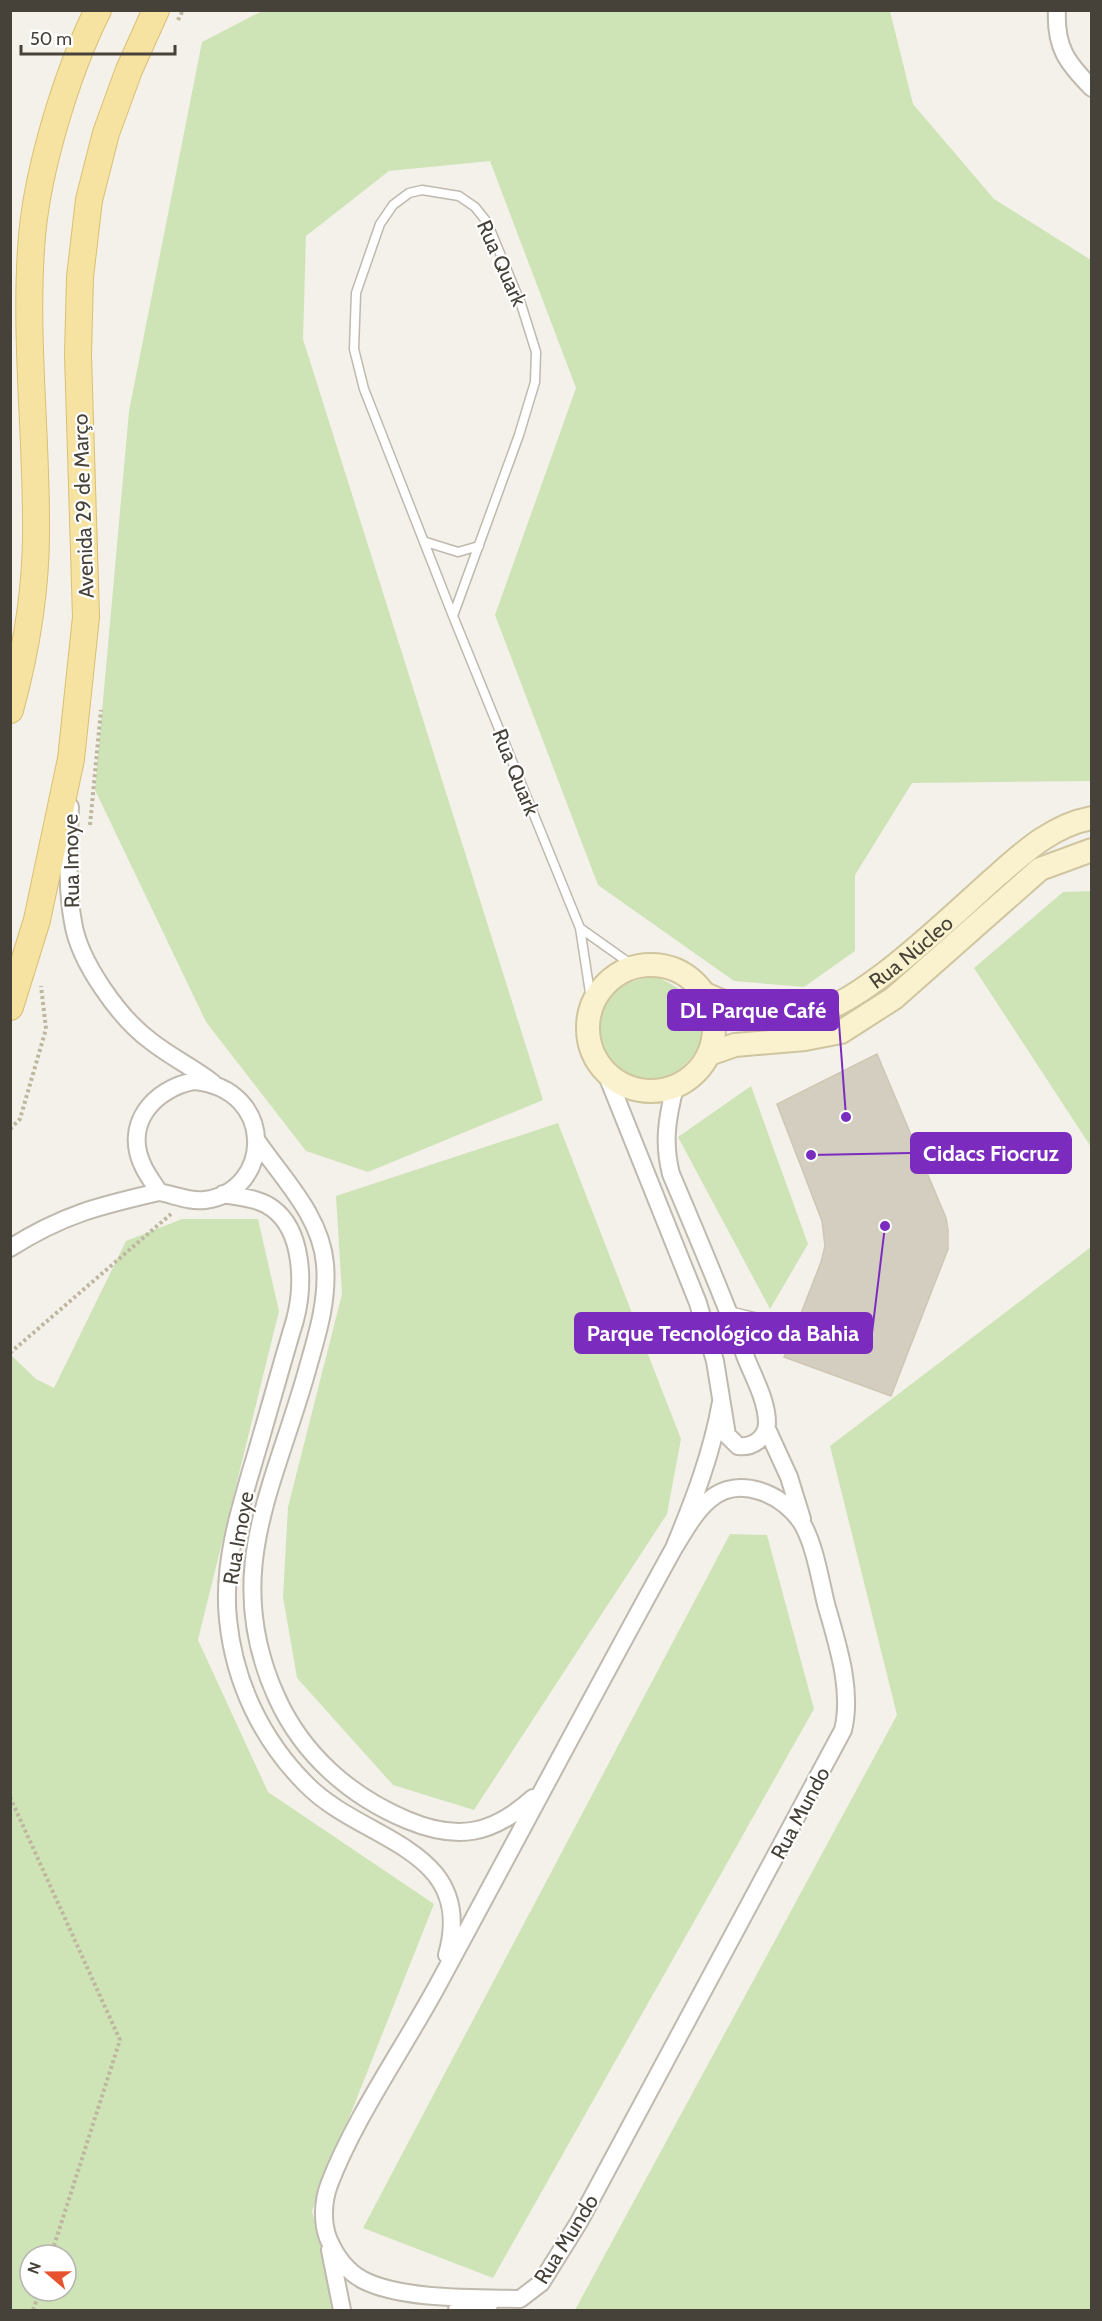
<svg xmlns="http://www.w3.org/2000/svg" width="1102" height="2321" font-family="Cabin,sans-serif">
<rect width="100%" height="100%" fill="#f4f1ea"/>
<path fill="#cee4b7" fill-rule="evenodd" d="M262,11H890L913,104L994,199L1091,260V781L912,783L855,875V951L804,987L734,981L598,885L495,615L576,388L490,161L389,171L306,236L303,339L543,1100L368,1172L306,1151L206,1022L95,790L129,411L202,42Z
M1091,891H1092L1091,1147L974,968L1063,892Z
M653,976C678,984 710,1007 702,1039C698,1054 681,1068 670,1078C658,1079 646,1081 633,1077C626,1075 618,1065 612,1060C589,1039 595,1002 622,986C631,981 643,979 653,976Z
M751,1086L808,1244L770,1309L678,1137Z
M558,1123L681,1439L667,1514L474,1810L393,1785L297,1678L283,1597L288,1507L342,1294L336,1196Z
M182,1219H258L279,1311L198,1640L268,1792L434,1904L312,2211L339,2310H11L10,1354L36,1379L54,1388L126,1241ZM30,2255H66V2291H30Z
M1091,1247V2310H575L897,1715L830,1446Z
M730,1534L767,1535L814,1709L493,2278L363,2228Z"/>
<path fill="#d4cec1" stroke="#cfc6b4" stroke-width="1.5" d="M877,1054L946,1218L948,1230V1249L891,1396L784,1357L821,1262L825,1246L822,1221L777,1104Z"/>
<g fill="none" stroke-linecap="round" stroke-linejoin="round">
<defs>
<path id="lane" d="M426,542L458,552L479,546
M453,616L519,435L535,382L536,352L521,304L487,222L475,207L459,196L422,190L409,193L393,205L380,224L356,293L354,349L364,389L453,616L580,928L592,1006
M580,928L635,967
M729,1311L791,1326"/>
<path id="street" d="M1057,10C1055,47 1067,63 1092,88
M70,807C69,845 66,884 73,922C79,962 120,1019 152,1042C171,1057 194,1068 213,1083
M606,1073L698,1303L715,1361L727,1435L738,1446C752,1448 767,1438 767,1423C767,1401 754,1378 746,1358C723,1296 697,1235 671,1174C663,1143 667,1118 675,1087
M194,1081C277,1089 273,1191 205,1200C189,1202 175,1195 159,1192C154,1184 148,1176 144,1168C122,1125 153,1089 194,1081Z
M257,1141C283,1179 321,1216 325,1264C328,1300 318,1332 308,1367C275,1487 220,1573 277,1698C303,1755 350,1796 407,1820C457,1841 492,1835 533,1798
M223,1194C240,1197 258,1198 272,1208C304,1231 304,1286 295,1320C282,1363 270,1407 257,1451C241,1505 222,1562 228,1619C234,1682 262,1740 306,1784C362,1842 477,1847 447,1955
M10,1248C64,1214 99,1206 159,1192
M767,1429L789,1477L802,1519
M674,1548C684,1532 694,1513 709,1500C738,1474 785,1494 803,1525C815,1547 820,1579 826,1604C837,1643 853,1690 843,1730L579,2222L541,2283L520,2299C476,2298 402,2300 363,2280C346,2271 335,2255 328,2238C322,2222 323,2201 329,2185C355,2116 406,2045 441,1979C519,1835 595,1691 674,1548C694,1500 712,1453 721,1402
M330,2250L342,2310
M457,2310L489,2305"/>
<g id="secondary">
<circle cx="651" cy="1028" r="63"/>
<path id="s1" d="M705,994C734,1007 769,1017 802,1016C857,1012 956,911 999,874C1026,850 1054,825 1092,818"/>
<path d="M709,1054L735,1045L805,1039L841,1032L894,998L1040,869L1092,850"/>
</g>
<path id="primary" d="M10,710C27,648 37,585 36,522C36,426 24,331 32,236C38,168 67,72 98,10
M10,1007L37,920L71,759L86,617L78,355L80,277L89,200L106,133L129,70L156,10"/>
</defs>
<use href="#lane" stroke="#bfb9ae" stroke-width="11"/>
<use href="#street" stroke="#bfb9ae" stroke-width="20"/>
<use href="#secondary" stroke="#cfc59e" stroke-width="26"/>
<use href="#primary" stroke="#dac072" stroke-width="28"/>
<path stroke="#bfb6a0" stroke-width="4" stroke-dasharray="3 3" stroke-linecap="butt" d="M178,20L183,10
M90,825L101,710
M10,1129L20,1119L46,1029L41,986
M10,1353L171,1214
M10,1797L120,2040L51,2255
M33,2310L40,2291"/>
<use href="#lane" stroke="#fff" stroke-width="8"/>
<use href="#street" stroke="#fff" stroke-width="16"/>
<use href="#secondary" stroke="#faf2ce" stroke-width="22"/>
<use href="#primary" stroke="#f6e2a1" stroke-width="26"/>
</g>
<g text-anchor="middle" dominant-baseline="central" stroke-width="4.5" stroke-linejoin="round" paint-order="stroke">
<g font-size="21" fill="#474239" stroke="#fff">
<text transform="translate(502 263) rotate(66)">Rua Quark</text>
<text transform="translate(83 506) rotate(-92)">Avenida 29 de Março</text>
<text transform="translate(516 772) rotate(68)">Rua Quark</text>
<text transform="translate(71 861) rotate(-91)">Rua Imoye</text>
<text stroke="none"><textPath href="#s1" startOffset="228">Rua Núcleo</textPath></text>
<text transform="translate(238 1538) rotate(-80)">Rua Imoye</text>
<text transform="translate(800 1813) rotate(-62)">Rua Mundo</text>
<text transform="translate(566 2239) rotate(-58)">Rua Mundo</text>
</g>
</g>
<path fill="none" stroke="#7b2cbf" stroke-width="2" d="M846 1117L838 1010M811 1155L911 1153M885 1226L872 1333"/>
<g fill="#7b2cbf" stroke="#fff" stroke-width="2">
<circle cx="846" cy="1117" r="6"/>
<circle cx="811" cy="1155" r="6"/>
<circle cx="885" cy="1226" r="6"/>
</g>
<g fill="#7b2cbf" stroke="#7b2cbf" stroke-width="2">
<rect x="668" y="990" width="170" height="40" rx="6"/>
<rect x="911" y="1133" width="160" height="40" rx="6"/>
<rect x="575" y="1313" width="297" height="40" rx="6"/>
</g>
<g font-size="22" text-anchor="middle" font-weight="bold" fill="#fff">
<text x="753" y="1018">DL Parque Café</text>
<text x="991" y="1161">Cidacs Fiocruz</text>
<text x="723" y="1341">Parque Tecnológico da Bahia</text>
</g>
<rect width="1102" height="2321" fill="none" stroke="#474239" stroke-width="24"/>
<g transform="translate(48 2273) rotate(290)"><circle r="28" fill="#ffffff" stroke="#b5b3b0" stroke-width="1.5"/>
<path d="M0-4.5L10 22L0 15L-10 22Z" fill="#e7532e"/>
<text y="-9" font-size="16" font-weight="bold" text-anchor="middle" fill="#474239">N</text>
</g>
<path d="M21 45v9h154v-9" fill="none" stroke="#474239" stroke-width="3"/>
<text x="30" y="45" font-size="18" fill="#474239" stroke="#ffffff" stroke-width="4.5" paint-order="stroke">50 m</text>
</svg>
